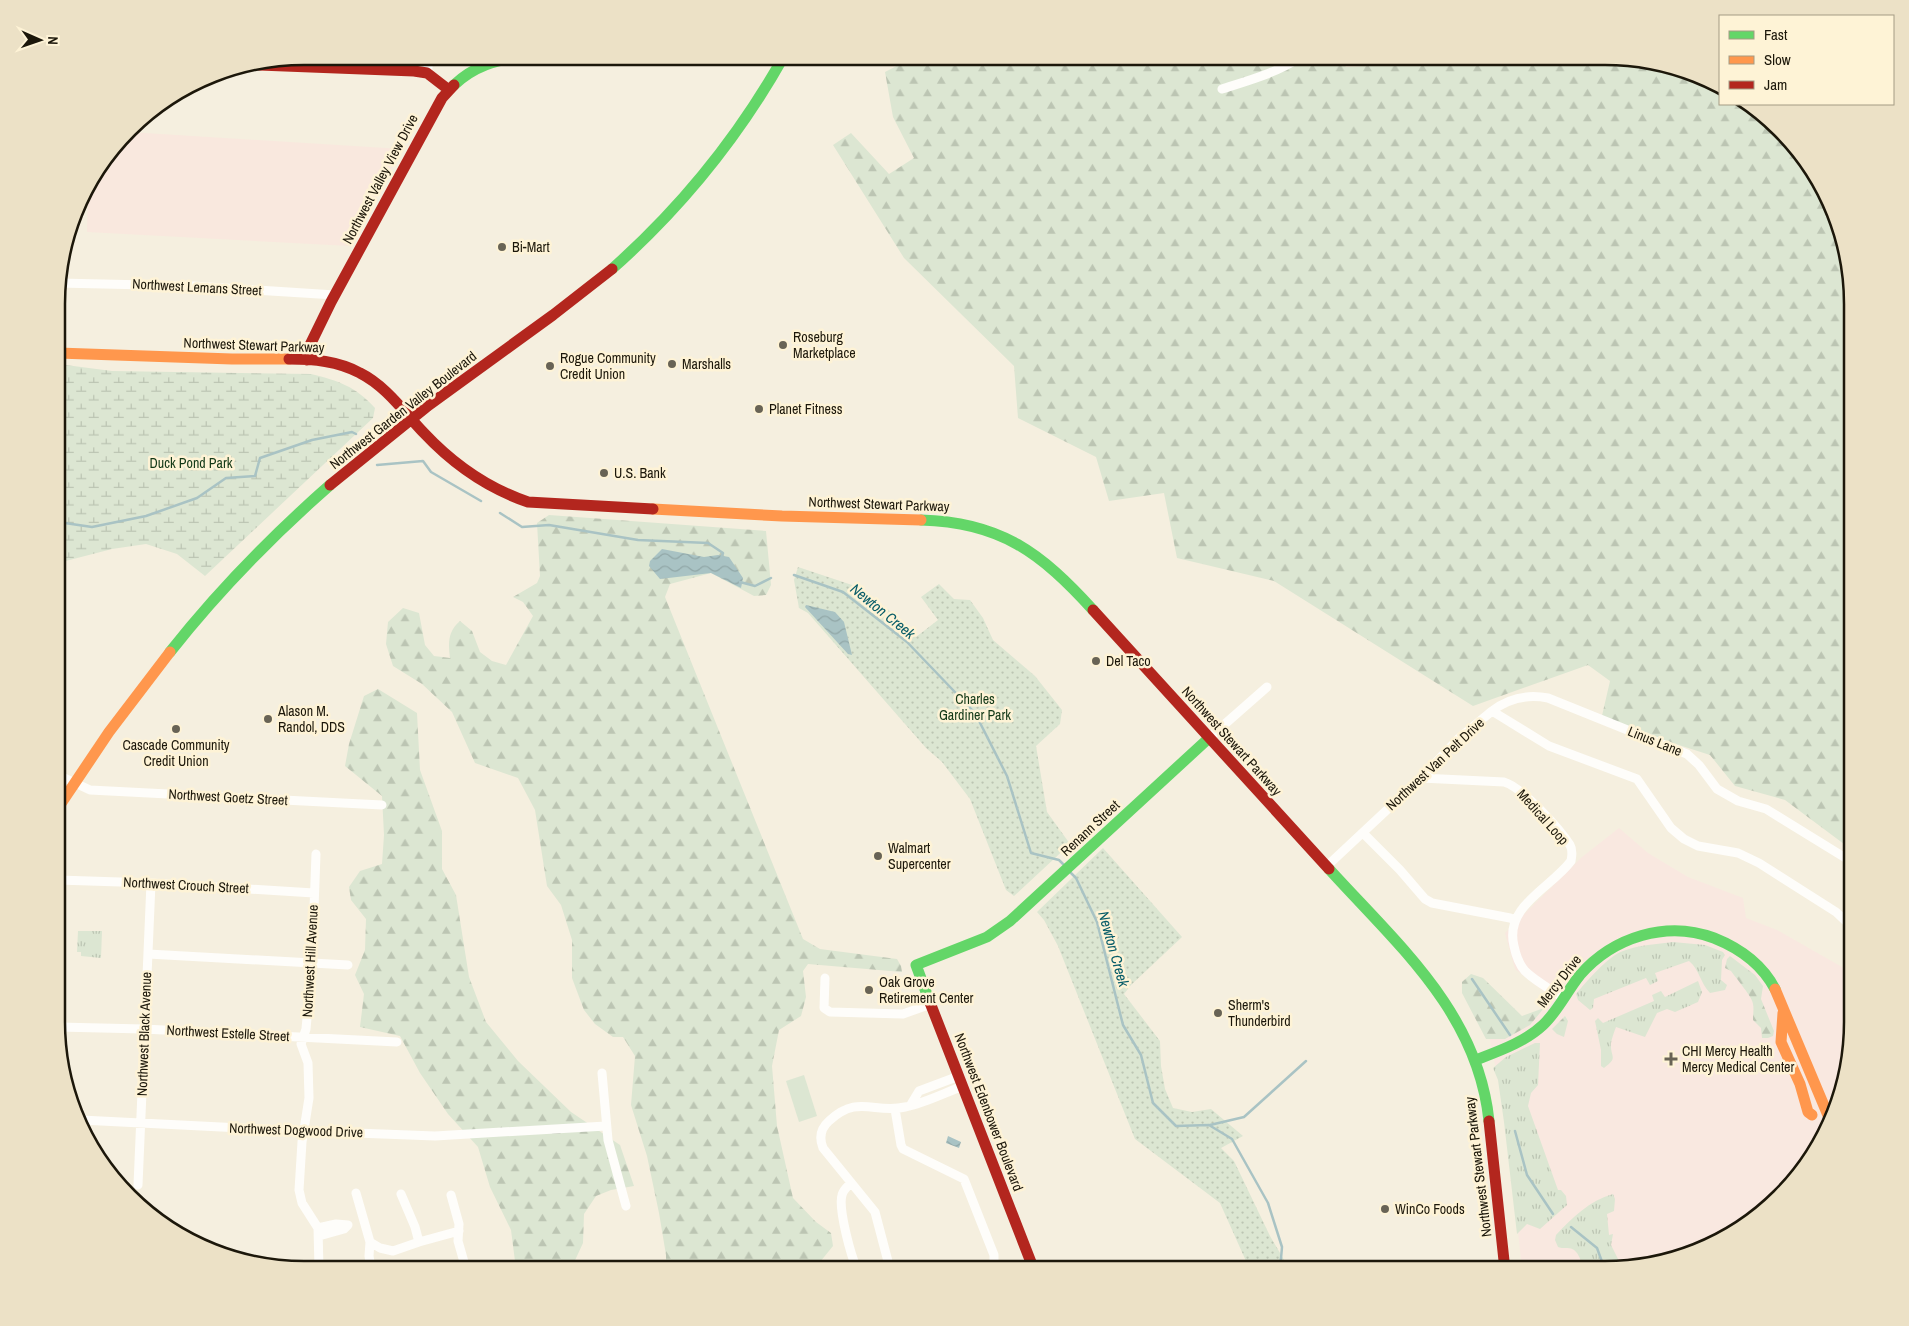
<svg xmlns="http://www.w3.org/2000/svg" width="1909" height="1326" font-family="'Archivo Narrow',sans-serif">
<defs>
<pattern id="grass-tufts" width="24" height="20" patternUnits="userSpaceOnUse" patternTransform="scale(1.25)"><rect width="24" height="20" fill="#dce6d2"/><path d="M3 7l-1-3M5 7V3M7 7l1-3M15 17l-1-3M17 17v-4M19 17l1-3" fill="none" stroke="#bcc5b3"/></pattern>
<pattern id="forest-firs" width="22" height="20" patternUnits="userSpaceOnUse" patternTransform="scale(1.25)"><rect width="22" height="20" fill="#dce6d2"/><path d="M5 1l3.5 6h-7zM16 11l3.5 6h-7z" fill="#bcc5b3"/></pattern>
<pattern id="wetland-marsh" width="20" height="14" patternUnits="userSpaceOnUse" patternTransform="scale(1.25)"><rect width="20" height="14" fill="#dce6d2"/><path d="M1 5h8M5 5V1M11 12h8M15 12V8" fill="none" stroke="#bcc5b3"/></pattern>
<pattern id="park-dots" width="8" height="8" patternUnits="userSpaceOnUse" patternTransform="scale(1.25)"><rect width="8" height="8" fill="#dce6d2"/><path d="M2 2h.1M6 6h.1" fill="none" stroke="#bcc5b3" stroke-width="1.8" stroke-linecap="round"/></pattern>
<pattern id="water-waves" width="16" height="10" patternUnits="userSpaceOnUse" patternTransform="scale(1.25)"><rect width="16" height="10" fill="#a9c3c4"/><path d="M0 5q4-4 8 0t8 0" fill="none" stroke="#91a7a7"/></pattern>
</defs>
<rect width="100%" height="100%" fill="#f5efdf"/>
<path fill="#f9e8de" d="M129,132L402,149L350,246L87,232L88,187Z"/>
<path fill="#f9e8e0" d="M1619,828L1648,853L1688,877L1743,898L1746,918L1777,930L1842,967L1852,982V1038L1839,1102L1802,1173L1768,1208L1715,1244L1669,1261L1605,1270H1522L1507,1124L1489,1035L1530,1025L1552,998L1515,969L1505,933L1582,857Z"/>
<path fill="url(#grass-tufts)" d="M78,931H102L101,958L81,956V952H77Z
M1673,942L1705,945L1723,952L1725,955L1722,960L1721,980L1727,985L1725,990L1710,993C1700,983 1700,970 1689,961L1655,973L1658,981L1650,985L1646,978L1594,999L1593,1008L1590,1010L1578,1000L1576,994C1586,982 1608,956 1623,951C1639,945 1657,944 1673,942Z
M1698,981L1702,992L1698,1002L1675,1012L1667,1009L1657,1013L1645,1037L1616,1027C1614,1032 1612,1038 1611,1043C1610,1058 1619,1057 1604,1068L1601,1066V1050L1595,1021L1598,1018L1603,1023L1654,1001L1652,995L1661,991L1665,997Z
M1535,1043H1540L1538,1085L1531,1093L1528,1106L1558,1190H1561L1566,1196L1567,1205L1540,1229L1527,1224L1517,1234L1504,1122L1498,1080L1493,1068L1506,1057Z
M1613,1194L1615,1199L1614,1211L1607,1214L1609,1235L1613,1234L1611,1245L1622,1267L1643,1259L1645,1263L1643,1265L1605,1270H1583C1581,1260 1578,1247 1566,1248C1563,1248 1560,1248 1558,1247L1555,1240L1556,1235C1573,1217 1589,1201 1613,1194Z"/>
<path fill="url(#forest-firs)" d="M916,56L1049,57L1055,60L1057,57H1338L1346,67L1416,64L1427,57H1621L1685,70L1720,88V104H1749L1756,107L1820,180L1844,240L1852,288V850L1785,800L1735,786L1710,755L1601,720L1610,681L1588,665L1473,706L1274,581L1177,558L1164,493L1109,501L1096,457L1018,418L1014,366L904,258L833,145L851,133L889,174L914,158L893,117L885,72Z
M549,515L766,531L771,585L766,595L754,596L711,573L670,584L665,597L803,939L820,949L897,959L901,966L902,972L808,964L803,971L806,997L801,1016L779,1030L772,1066L777,1126L793,1198L816,1222L831,1233L833,1246L820,1262L821,1269H666V1255L659,1213L647,1156L631,1105L635,1056L623,1037H613L595,1024L584,1010L572,978V940L561,905L547,886L535,810L518,778L475,763L452,712L422,684L393,666L386,644L388,622L403,608L419,613L425,645L434,656L450,658C448,643 448,631 460,621L472,631L480,652L492,661L506,665L533,616L523,602L513,597L537,583L540,576L537,523Z
M378,689L417,713L420,770L442,831V869L456,895L469,977L486,1022L518,1061L571,1112L620,1145L634,1186L611,1190L596,1196L584,1214L583,1243L571,1269H516L511,1230L490,1187L478,1147L448,1114L420,1073L400,1036L360,1027L364,994L355,975L365,950L366,919L351,900L349,887L360,871L382,864L384,835L382,796L345,766L349,744L364,696Z
M1730,956L1755,975L1763,986L1761,999L1774,1031L1773,1036L1768,1038H1762L1761,1028L1753,1020C1753,1015 1754,1009 1753,1004C1753,998 1736,978 1731,971L1725,968L1727,959Z
M1471,974L1483,978L1522,1016L1544,1008L1530,1025L1505,1039H1486L1462,993V982Z
M1565,1016L1568,1021L1564,1037L1557,1034L1552,1029Z"/>
<path fill="url(#wetland-marsh)" d="M58,364L112,371L311,374C339,381 355,386 375,408L373,418L205,576L177,554L146,544L112,549L58,563Z"/>
<path fill="url(#park-dots)" d="M798,567L861,588L895,615L916,637L938,620L921,597L939,584L954,599L970,600L983,618L993,640L1035,676L1062,710L1060,724L1036,746L1047,812L1070,844L1014,896L1006,890L970,799L942,762L926,748L808,613L799,608L794,580Z
M1103,848L1182,937L1131,985L1124,994L1160,1041L1161,1066L1165,1089L1173,1108L1192,1112L1211,1109L1243,1136L1221,1148L1234,1161L1270,1236L1290,1270H1250L1220,1203L1135,1139L1058,946L1044,920L1037,912Z"/>
<path fill="#dce6d2" d="M804,1075L817,1116L799,1122L786,1081Z"/>
<path fill="url(#water-waves)" d="M662,549L704,557L718,555L729,557L743,578L741,588L711,573L660,579L649,566L650,561Z
M806,605L835,612L844,622L852,655L848,654L805,607Z
M948,1136L961,1142L959,1148L946,1143Z"/>
<g fill="none" stroke-linecap="round" stroke-linejoin="round">
<path stroke="#a9c3c4" stroke-width="2.5" d="M377,465L423,461L431,472L481,501
M500,513L522,527L549,525L638,540L708,543L723,553L721,559
M58,522L92,527L146,516L197,498L226,478L255,476L260,458L312,440L352,432L356,434
M794,575L843,592L907,642L975,713L1007,776L1031,853L1059,860L1064,865
M740,582L755,586L771,578
M1069,871L1076,878L1097,922L1123,1025L1141,1055L1153,1103L1176,1126L1209,1125L1232,1139L1268,1203L1282,1247L1280,1270
M1472,979L1510,1035
M1210,1125L1244,1117L1306,1061
M1515,1131L1527,1175L1553,1214
M1571,1227L1597,1248L1605,1270"/>
<path stroke="#fefdfa" stroke-width="9" d="M332,68V56
M427,73L430,56
M1222,89C1250,80 1276,73 1301,57
M58,283L193,286L335,295
M1492,711C1509,698 1527,694 1548,698L1687,754L1699,765L1717,789L1738,801L1766,809L1852,862
M1209,738L1267,687
M58,775L90,790L382,805
M1421,778L1504,782C1522,787 1560,829 1570,845C1573,850 1572,856 1571,861C1551,888 1504,906 1514,946C1516,956 1519,964 1525,971C1536,982 1551,989 1563,998
M1363,833L1400,870L1425,899L1432,903L1510,918L1515,920
M316,854L312,963L306,1029L301,1044L308,1063L309,1098L302,1142L299,1190L302,1203L318,1228L319,1269
M1327,866L1421,778L1458,739L1492,711L1549,746L1637,779L1671,828L1684,839L1698,846L1738,853L1759,863L1836,912L1852,927
M58,880L151,883L314,893
M148,954L348,965
M825,978L824,1008L830,1012L903,1014L931,1004
M58,1027L144,1029L397,1042
M602,1073L608,1140L626,1206
M910,1106L919,1091L959,1076
M895,1109L901,1145L903,1149L964,1179L994,1255V1270
M81,1120L303,1131L435,1136L606,1126
M851,1183C847,1187 843,1190 842,1195C838,1209 851,1256 857,1269
M138,1185L151,883
M356,1193L370,1242L369,1256L371,1269
M401,1194L415,1227L419,1242
M451,1195L459,1224L458,1241L466,1269
M318,1228L336,1224L348,1225L344,1229L319,1236
M370,1242L380,1248L393,1251L419,1242L459,1231
M890,1269L875,1212L823,1148C819,1138 820,1129 829,1121C858,1094 874,1114 905,1107C925,1103 944,1093 963,1086"/>
<path stroke="#63d668" stroke-width="11" d="M454,85C474,66 496,60 522,56
M612,269C683,206 738,138 784,56
M921,520C1001,522 1041,553 1093,610
M170,652C218,591 272,536 330,485
M1329,869C1398,945 1478,1013 1489,1121
M929,1000L916,965L987,937L1010,921L1209,738
M1476,1060C1499,1051 1525,1042 1543,1025C1558,1011 1567,991 1580,975C1613,937 1667,920 1714,938C1739,948 1762,964 1775,989"/>
<path stroke="#ff974d" stroke-width="11" d="M58,353L232,359H289
M653,509L782,516L921,520
M58,808L109,732L170,652
M1775,989L1830,1120
M1783,1013L1781,1042L1800,1084L1808,1112L1812,1115"/>
<path stroke="#b3261e" stroke-width="11" d="M259,65L414,71L427,73L449,90
M289,359C313,359 338,361 360,373C386,386 404,412 424,433C454,465 487,488 528,502L653,509
M307,360L310,345L331,302L442,98L454,85
M330,485L429,405L553,315L612,269
M1093,610L1329,869
M929,1000L1034,1270
M1489,1121L1505,1270"/>
</g>
<g fill="#686355" stroke="#fef3d6" stroke-width="2">
<circle cx="502" cy="247" r="5"/>
<circle cx="783" cy="345" r="5"/>
<circle cx="672" cy="364" r="5"/>
<circle cx="550" cy="366" r="5"/>
<circle cx="759" cy="409" r="5"/>
<circle cx="604" cy="473" r="5"/>
<circle cx="1096" cy="661" r="5"/>
<circle cx="268" cy="719" r="5"/>
<circle cx="176" cy="729" r="5"/>
<circle cx="878" cy="856" r="5"/>
<circle cx="869" cy="990" r="5"/>
<circle cx="1218" cy="1013" r="5"/>
<path d="M1668.5 1051.5h5v5h5v5h-5v5h-5v-5h-5v-5h5z"/>
<circle cx="1385" cy="1209" r="5"/>
</g>
<g text-anchor="middle" dominant-baseline="central" stroke-width="5" stroke-linejoin="round" paint-order="stroke">
<g font-size="14" fill="#1c170a" stroke="#fef3d6">
<text transform="translate(380 179) rotate(-62)">Northwest Valley View Drive</text>
<text transform="translate(197 287) rotate(3)">Northwest Lemans Street</text>
<text transform="translate(254 345) rotate(2)">Northwest Stewart Parkway</text>
<text transform="translate(403 410) rotate(-38)">Northwest Garden Valley Boulevard</text>
<text transform="translate(879 504) rotate(2)">Northwest Stewart Parkway</text>
<text transform="translate(1232 741) rotate(48)">Northwest Stewart Parkway</text>
<text transform="translate(1655 741) rotate(22)">Linus Lane</text>
<text transform="translate(1435 764) rotate(-43)">Northwest Van Pelt Drive</text>
<text transform="translate(228 797) rotate(3)">Northwest Goetz Street</text>
<text transform="translate(1543 817) rotate(48)">Medical Loop</text>
<text transform="translate(1090 828) rotate(-43)">Renann Street</text>
<text transform="translate(186 885) rotate(3)">Northwest Crouch Street</text>
<text transform="translate(310 961) rotate(-87)">Northwest Hill Avenue</text>
<text transform="translate(1559 981) rotate(-52)">Mercy Drive</text>
<text transform="translate(228 1033) rotate(3)">Northwest Estelle Street</text>
<text transform="translate(144 1034) rotate(-88)">Northwest Black Avenue</text>
<text transform="translate(989 1112) rotate(69)">Northwest Edenbower Boulevard</text>
<text transform="translate(296 1130) rotate(2)">Northwest Dogwood Drive</text>
<text transform="translate(1478 1167) rotate(-97)">Northwest Stewart Parkway</text>
</g>
<g font-size="14" fill="#1c170a" stroke="#fef3d6" text-anchor="start">
<text x="512" y="247">Bi-Mart</text>
<text x="793" y="337">Roseburg<tspan x="793" dy="16">Marketplace</tspan></text>
<text x="560" y="358">Rogue Community<tspan x="560" dy="16">Credit Union</tspan></text>
<text x="682" y="364">Marshalls</text>
<text x="769" y="409">Planet Fitness</text>
<text x="614" y="473">U.S. Bank</text>
<text x="1106" y="661">Del Taco</text>
<text x="278" y="711">Alason M.<tspan x="278" dy="16">Randol, DDS</tspan></text>
<text x="176" y="745" text-anchor="middle">Cascade Community<tspan x="176" dy="16">Credit Union</tspan></text>
<text x="888" y="848">Walmart<tspan x="888" dy="16">Supercenter</tspan></text>
<text x="879" y="982">Oak Grove<tspan x="879" dy="16">Retirement Center</tspan></text>
<text x="1228" y="1005">Sherm's<tspan x="1228" dy="16">Thunderbird</tspan></text>
<text x="1682" y="1051">CHI Mercy Health<tspan x="1682" dy="16">Mercy Medical Center</tspan></text>
<text x="1395" y="1209">WinCo Foods</text>
</g>
<g font-size="14" fill="#123816" stroke="#fef3d6">
<text x="191" y="463">Duck Pond Park</text>
<text x="975" y="699">Charles<tspan x="975" dy="16">Gardiner Park</tspan></text>
</g>
<g font-size="15" font-style="italic" fill="#075c68" stroke="#fef3d6">
<text transform="translate(883 611) rotate(39)">Newton Creek</text>
<text transform="translate(1114 949) rotate(74)">Newton Creek</text>
</g>
</g>
<path d="M0 0H1909V1326H0ZM304 65H1605A239 239 0 0 1 1844 304V1022A239 239 0 0 1 1605 1261H304A239 239 0 0 1 65 1022V304A239 239 0 0 1 304 65Z" fill="#ece1c6" fill-rule="evenodd"/>
<path fill="none" stroke="#1c170a" stroke-width="2.5" d="M304 65H1605A239 239 0 0 1 1844 304V1022A239 239 0 0 1 1605 1261H304A239 239 0 0 1 65 1022V304A239 239 0 0 1 304 65Z"/>
<rect x="1719" y="15" width="175" height="90" fill="#fef3d6" stroke="#a49b84"/>
<rect x="1729" y="31" width="25" height="8" fill="#63d668" stroke="#a49b84"/>
<text x="1764" y="40" font-size="15" fill="#1c170a">Fast</text>
<rect x="1729" y="56" width="25" height="8" fill="#ff974d" stroke="#a49b84"/>
<text x="1764" y="65" font-size="15" fill="#1c170a">Slow</text>
<rect x="1729" y="81" width="25" height="8" fill="#b3261e" stroke="#a49b84"/>
<text x="1764" y="90" font-size="15" fill="#1c170a">Jam</text>
<g transform="translate(40 40) rotate(92)" stroke="#fef3d6" stroke-width="4" paint-order="stroke">
<path d="M0-4L9 19L0 12L-9 19Z" fill="#1c170a"/>
<text y="-8" font-size="14" font-weight="bold" text-anchor="middle" fill="#1c170a">N</text>
</g>
</svg>
